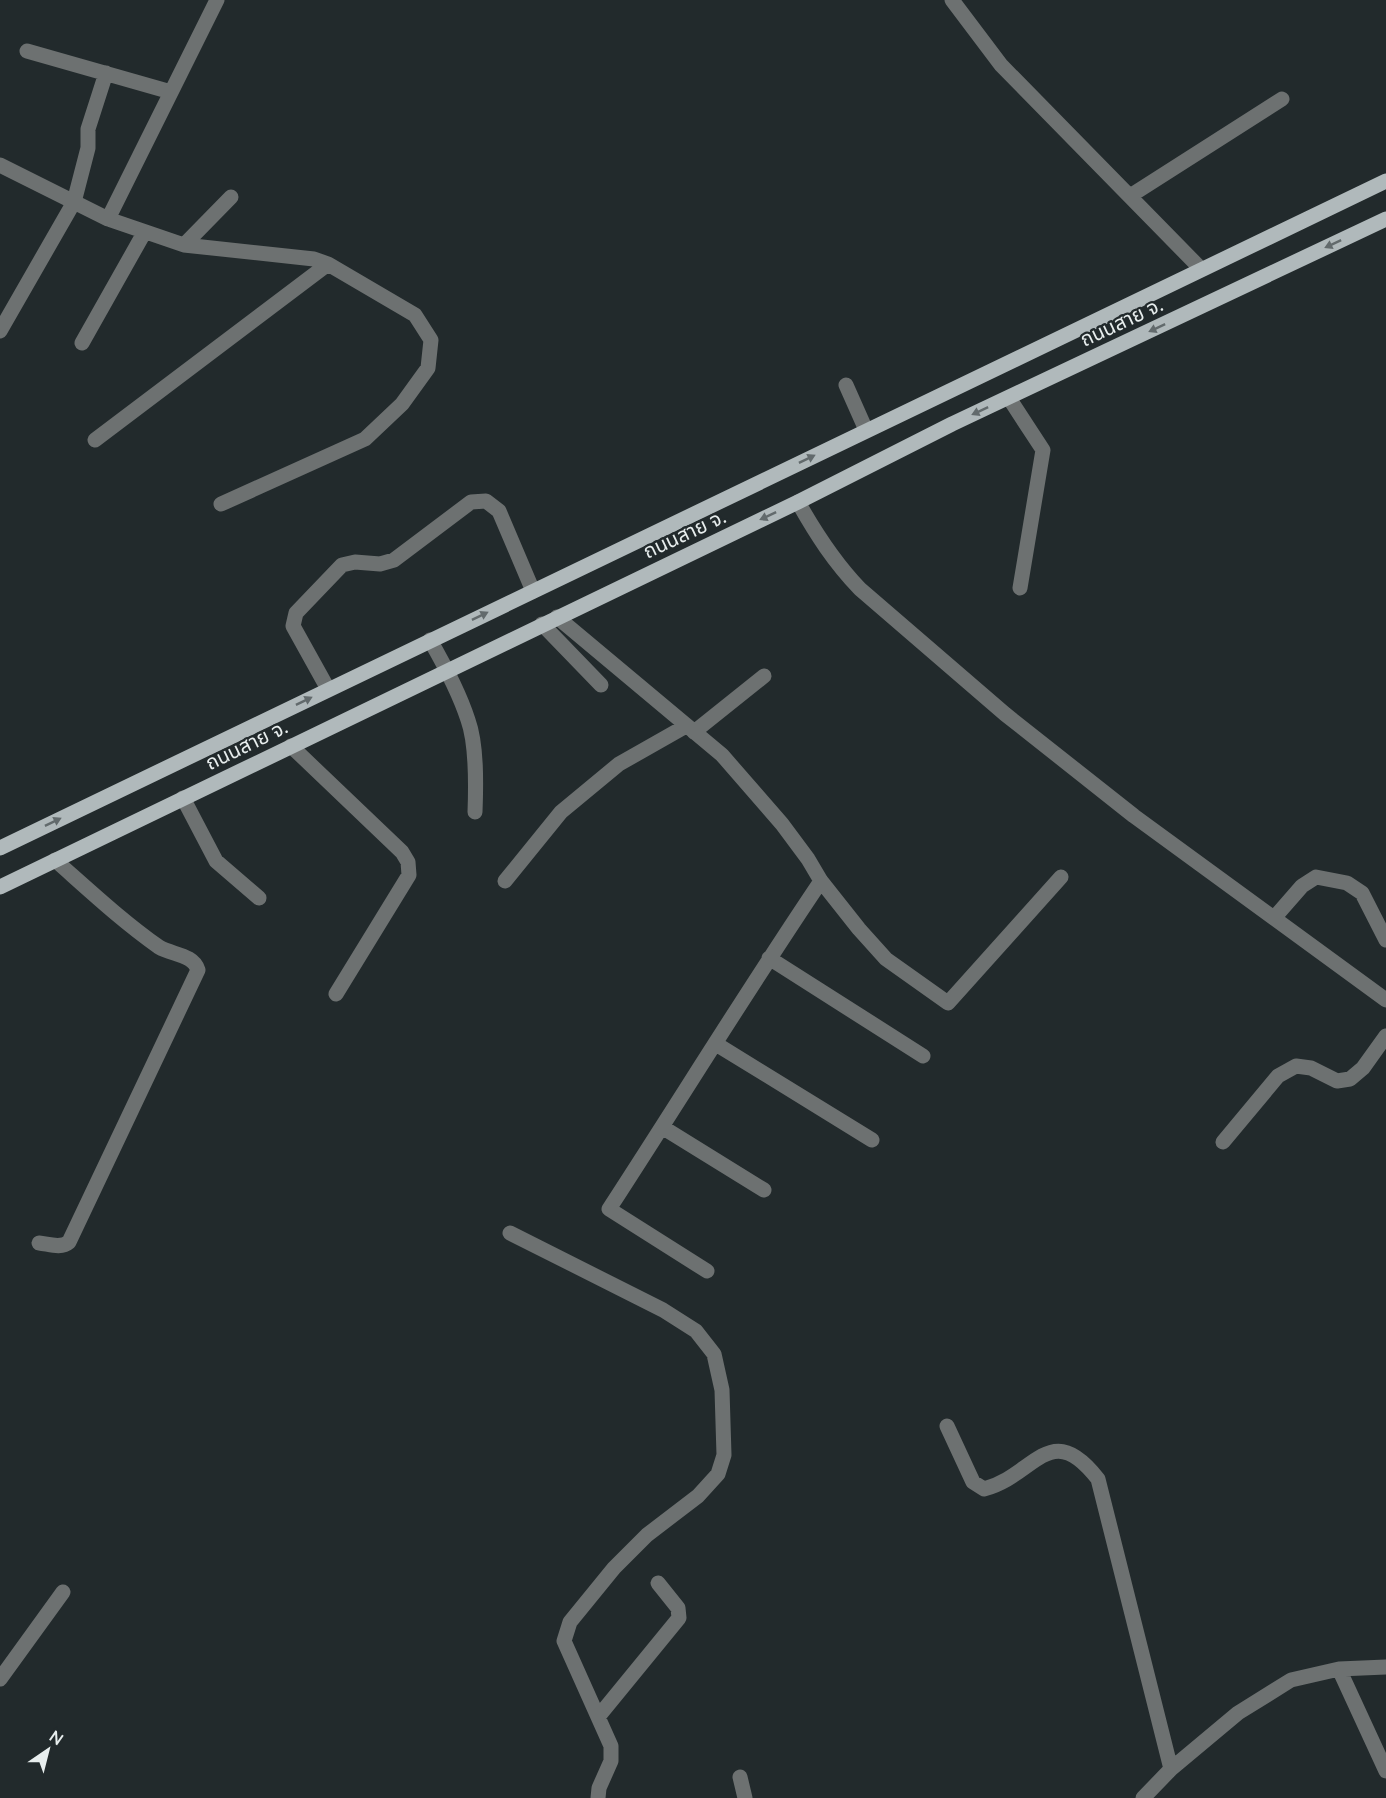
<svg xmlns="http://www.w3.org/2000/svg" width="1386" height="1798" font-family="Lato,'Noto Sans Thai',sans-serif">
<rect width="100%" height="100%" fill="#222a2c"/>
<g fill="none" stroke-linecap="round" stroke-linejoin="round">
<path stroke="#6d7171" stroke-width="15" d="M952,0L1001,65L1201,269
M27,51L171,92
M0,165L108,219L184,245L314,259L328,264L415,315L431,340L428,368L402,404L365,439L221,504
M1130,196L1282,99
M108,219L217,0
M184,245L231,197
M0,331L74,202L88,148V129L106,73
M82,343L144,233
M846,385L866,430
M1009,398L1043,450L1020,588
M95,440L328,264
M798,502C816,534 834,562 860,589L1005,714L1134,816L1386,1000
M557,617L722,755L782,824L808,859L821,881L859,929L886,959L948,1003L1061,877
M542,624L601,685
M430,640C445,666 459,692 468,720C477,745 476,785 475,812
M328,689L293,626L296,613L342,565L355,562L380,564L394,560L471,502L486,501L499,511L533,591
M694,732L764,676
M291,746L402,852L408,862L409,875L336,994
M183,798L216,861L259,898
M505,881L561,812L619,764L686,726
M1274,918L1302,886L1316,877L1347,883L1362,893L1386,940
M769,958L923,1056
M716,1044L872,1140
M662,1127L764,1190
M1223,1142L1278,1076L1296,1066L1311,1068L1337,1081L1350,1079L1363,1068L1386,1036
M510,1233L663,1310L696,1331L714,1354L722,1390L724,1455L718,1474L698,1496L647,1535L614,1568L570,1622L564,1641L611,1746V1761L599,1788L598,1798
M39,1243C49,1244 61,1249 69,1242L198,970C193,954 172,955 159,947C122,921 89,890 55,860
M707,1271L609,1209C680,1100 748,989 821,881
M947,1426L973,1482L984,1489C1035,1476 1050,1417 1098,1479L1171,1769
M1339,1669L1386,1771
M0,1679L63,1592
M598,1717L679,1618L678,1608L658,1583
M740,1777L745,1798
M1143,1798L1171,1769L1238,1713L1291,1680L1339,1669L1386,1667"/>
<path stroke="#b0b9bb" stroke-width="15" d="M0,848L1386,181
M0,887L798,502L952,424L1386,219"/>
</g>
<defs><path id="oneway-solid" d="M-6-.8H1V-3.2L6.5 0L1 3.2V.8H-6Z" transform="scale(1.5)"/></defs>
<g fill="#626a6c">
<use href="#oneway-solid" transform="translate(1333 244) rotate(155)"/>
<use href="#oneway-solid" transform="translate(1157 328) rotate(155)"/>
<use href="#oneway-solid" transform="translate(980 411) rotate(155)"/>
<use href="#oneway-solid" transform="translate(807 459) rotate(-26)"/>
<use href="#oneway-solid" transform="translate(768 516) rotate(155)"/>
<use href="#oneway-solid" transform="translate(480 616) rotate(-26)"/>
<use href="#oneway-solid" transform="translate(304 701) rotate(-26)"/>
<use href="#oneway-solid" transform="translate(53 822) rotate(-26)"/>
</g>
<g text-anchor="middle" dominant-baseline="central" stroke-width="4.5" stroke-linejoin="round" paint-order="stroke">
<g font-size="20" fill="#e8eeee" stroke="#222a2c">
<text transform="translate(1121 321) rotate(-25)">ถนนสาย จ.</text>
<text transform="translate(684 533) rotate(-25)">ถนนสาย จ.</text>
<text transform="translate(246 744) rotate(-26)">ถนนสาย จ.</text>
</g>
</g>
<g transform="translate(48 1750) rotate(35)" stroke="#222a2c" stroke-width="4.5" paint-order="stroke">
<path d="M0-4.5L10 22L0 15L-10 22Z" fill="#e8eeee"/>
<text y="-9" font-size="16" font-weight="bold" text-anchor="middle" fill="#e8eeee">N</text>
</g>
</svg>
